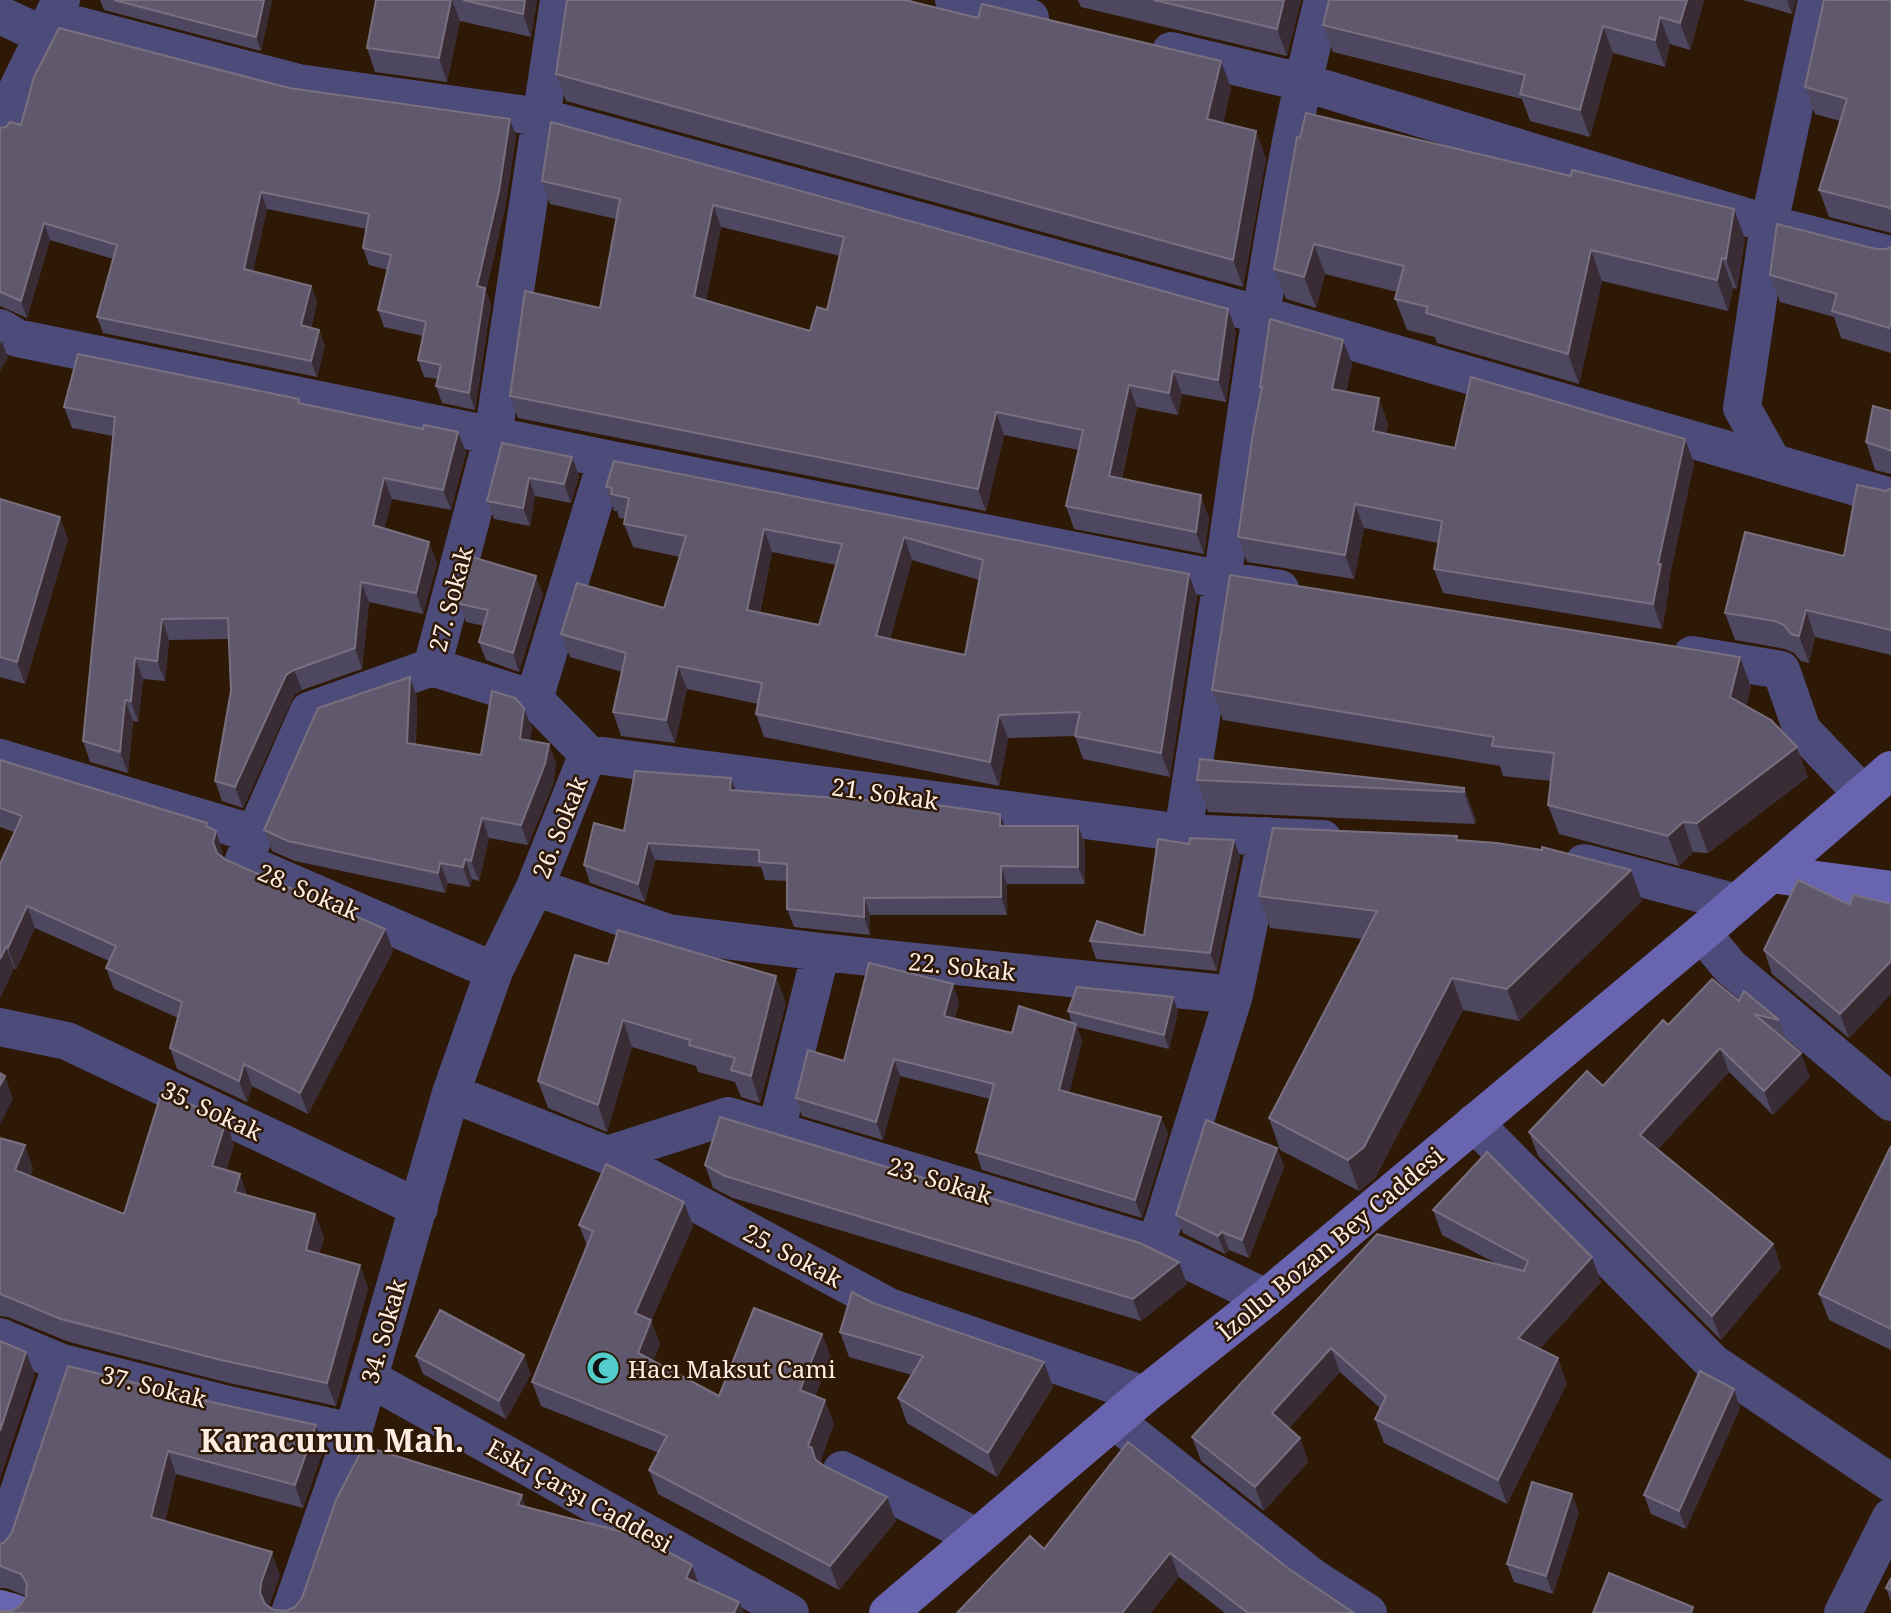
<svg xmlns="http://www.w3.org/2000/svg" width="1891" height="1613" font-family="'Noto Serif',serif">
<rect width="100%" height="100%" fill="#2e1806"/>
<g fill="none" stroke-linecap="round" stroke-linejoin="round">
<path stroke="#4d4b7a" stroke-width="38" d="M954,0L1030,18
M1323,0C1283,155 1261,312 1238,470C1221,591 1202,712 1183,833L1323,839
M0,15L45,36
M53,19L298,83L541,117L1261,315L1891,497
M1171,51L1302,82L1769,224L1891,255
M0,125L61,0
M0,328L17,338L607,459L1223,580L1280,589
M1773,463L1742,408L1769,224L1817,0
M1692,655L1781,670L1802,730L1863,794
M432,667L534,699
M588,754L1183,833
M0,758L255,834L243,862L494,971
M255,834L309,711L432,667L493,436L559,0
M1584,863L1737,903
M535,887L668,933L821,952L1234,995L1267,836
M1702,933L1730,967L1891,1102
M0,1027L67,1041L419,1208
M451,1093L607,1155L889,1307L1144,1395
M1474,1123L1713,1363L1891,1483
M776,1131L821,952
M607,1155L728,1116L1156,1245L1266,1298
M1156,1245L1234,995
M0,1337L62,1363L224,1404L353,1432
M369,1378L790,1613
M1114,1420L1312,1577L1368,1613
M842,1470L977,1537
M0,1548L62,1363
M290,1613L353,1432L451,1093L494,971L535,887L588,754L534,699L607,459
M1843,1613L1891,1517"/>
<path stroke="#6864af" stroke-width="38" d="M1772,874L1891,890
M0,1609L14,1613
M888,1613L1144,1395L1266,1298L1702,933L1891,770"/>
</g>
<path fill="#4d475f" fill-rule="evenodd" d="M100,0H272L261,51L104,10Z
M376,0H537L531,37L460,21L447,82L375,72L367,48Z
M912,0V2L1231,88L1223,123L1266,158L1243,287L566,101L556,74Z
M1078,0H1301L1287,56L1081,7Z
M1704,0L1690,50L1670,44L1665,67L1613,53L1590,137L1530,121L1522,99L1333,52L1323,25Z
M1743,0H1796L1792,14Z
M1891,0V233L1829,217L1819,190L1840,121L1815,114L1805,87Z
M289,88L516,136L505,208L486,291L491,304L475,410L442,403L436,386L438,379L424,377L418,360L423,336L384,327L378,310L388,270L369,265L363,248L367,229L267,209L253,271L311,286L317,302L311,328L319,330L325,346L317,377L103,333L97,317L113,259L50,240L27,318L0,306V128Z
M551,122L1236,331L1226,402L1182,394L1178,415L1137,407L1122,478L1209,518L1204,554L1074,529L1066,506L1079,450L1004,435L986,511L518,418L510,396L600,308L616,219L550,204L542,181ZM721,227L840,256L827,310L810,331L706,300Z
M1297,137L1745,239L1737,289L1733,288L1728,311L1602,281L1579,384L1437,343L1435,337L1407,330L1395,299L1397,292L1325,274L1316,308L1286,299L1274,269Z
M1891,247V353L1841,338L1834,317L1780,302L1770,275L1876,249H1886Z
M1343,340L1352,364L1346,392L1388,423L1386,434L1455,448L1694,463L1668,584L1669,589L1662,629L1443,593L1434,569L1438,543L1364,528L1354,579L1247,562L1238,537L1262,392L1260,387Z
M301,404L466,452L451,510L392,499L384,529L437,563L423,614L369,602L362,669L302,690L294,695L243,808L222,801L215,781L231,691L229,639L169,640L165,681L143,679L138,722L133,721L128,773L90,762L83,741L113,436L72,428L64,407Z
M1891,411V474L1875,470L1866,442Z
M502,443L572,457L579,476L571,503L535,496L530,526L494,519L487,501Z
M606,487L1189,574L1197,597L1170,777L1083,759L1075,736L1008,738L999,786L764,737L756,714L758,704L687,689L675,743L621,736L613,712L622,672L570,657L561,634L664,608L680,557L633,547L624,524L625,519L619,518L617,511H614ZM772,552L836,565L819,625L760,612ZM912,560L979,580L965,655L890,639Z
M1891,488V655L1815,637L1809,663L1801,661L1794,653L1785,649L1735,640L1725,613L1844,556L1886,491Z
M0,499L68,539L25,684L0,677Z
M543,594L519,672L486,660L479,642L484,626L466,622L460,604Z
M1740,657L1751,687L1746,706L1808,777L1708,853L1693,852L1679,866L1559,834L1548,805L1551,781L1503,776L1500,766L1223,720L1212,690Z
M410,677L417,697L416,744L481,755L524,708L532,728L530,741L549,744L556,764L553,784L528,845L489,838L479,881L472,879L470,887L448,883L445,893L295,861L272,851L264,830Z
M0,760L209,827L223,852L222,857L226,860L385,929L393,951L308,1114L252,1086L247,1102L177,1069L170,1048L178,1018L114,989L106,968L109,961L35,928L16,970L14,968L0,998L14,832L0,827Z
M1197,780L1464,788L1476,820L1475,824L1208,812Z
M736,791L1000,814L1004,826H1078L1085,844V884H1007V915H870V935L794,927L787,909V881L765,880L761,867L655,860L645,902L590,883L584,865L624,831Z
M1234,840L1240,857L1217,971L1096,959L1090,941L1144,936Z
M1458,840L1642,901L1519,1021L1463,1010L1375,1178L1359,1191L1280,1150L1269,1118L1363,939L1270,928L1259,896Z
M1891,904V994L1849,1038L1772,974L1764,950L1850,905Z
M608,964L786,1003L760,1103L741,1097L735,1082L698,1072L696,1066L632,1047L607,1132L548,1108L538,1081Z
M1739,1001L1779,1020L1787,1041L1810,1077L1773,1115L1729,1072L1658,1149L1773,1244L1781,1268L1721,1340L1538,1156L1529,1132Z
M959,1002L955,1018L1012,1033L1072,1023L1068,1011H1178L1169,1049L1077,1027L1082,1041L1069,1093L1161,1117L1168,1134L1142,1218L982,1170L976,1152L990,1099L900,1076L883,1140L802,1116L796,1098L844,1061Z
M0,1138L33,1168L30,1176L124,1214L234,1145L226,1170L248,1196L315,1214L324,1238L319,1254L360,1265L368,1288L336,1406L229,1383L69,1342L8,1317L0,1316Z
M1891,1146V1350L1829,1320L1819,1294Z
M1277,1148L1284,1167L1249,1258L1229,1250L1225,1254L1183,1233L1176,1215Z
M705,1165L1179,1262L1187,1284L1141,1321L733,1198L713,1188Z
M1433,1210L1601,1282L1539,1349L1567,1383L1507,1504L1384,1443L1375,1419L1380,1408L1340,1372L1289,1428L1300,1438L1308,1462L1264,1511L1201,1461L1192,1437L1377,1234L1499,1265L1442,1235Z
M579,1225L693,1226L651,1321L660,1344L653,1361L719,1396L822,1334L831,1358L815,1396L834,1424L820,1462L824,1466L887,1497L896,1521L839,1590L658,1494L649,1470L659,1453L541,1406L532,1382L587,1246Z
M873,1303L1044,1362L1053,1387L997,1477L907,1423L898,1398L912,1375L849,1357L840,1332Z
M416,1356L531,1374L506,1419L423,1374Z
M211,1402L316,1425L324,1448L303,1508L176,1474L165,1521L280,1575L269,1606L274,1610L286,1611L526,1507L739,1602L744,1613H0L12,1611L21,1605L26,1596L6,1588H0V1544L5,1542Z
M1740,1408L1686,1529L1651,1514L1644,1495Z
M1128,1442L1289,1569L1354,1613H1225L1179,1577L1044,1549Z
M1579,1512L1553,1594L1514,1582L1507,1564Z
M1891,1578V1602L1886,1588Z"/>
<path fill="#392c35" d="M264,0H272L261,51L256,37Z
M451,0H452L460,21L447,82L439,58Z
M525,0H537L531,37L523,14Z
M1284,0H1301L1287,56L1277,29Z
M1687,0H1704L1690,50L1680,23Z
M1787,0H1796L1792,14Z
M1660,17L1670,44L1665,67L1655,40Z
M1603,26L1613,53L1590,137L1580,110Z
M1221,61L1231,88L1217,146L1207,119Z
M510,119L516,136L505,208L486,291L491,304L475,410L469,393L477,286Z
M1256,131L1266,158L1243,287L1233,260Z
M261,192L267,209L250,285L244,269Z
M713,205L721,227L702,319L694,297Z
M1734,209L1745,239L1737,289L1726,259Z
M44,223L50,240L27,318L21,301Z
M1314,244L1325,274L1316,308L1304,277Z
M1591,250L1602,281L1579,384L1568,354Z
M1722,258L1733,288L1728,311L1717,280Z
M311,286L317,302L307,342L301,325Z
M1228,309L1236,331L1226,402L1218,380Z
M319,330L325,346L317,377L311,361Z
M1343,340L1352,364L1341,413L1332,389Z
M2,341L8,358L0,371V344Z
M1173,371L1182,394L1178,415L1169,393Z
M1129,385L1137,407L1117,498L1109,476Z
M1379,398L1388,423L1382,455L1373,431Z
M996,412L1004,435L986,511L978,489Z
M458,432L466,452L451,510L443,490Z
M1685,439L1694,463L1668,584L1669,589L1662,629L1653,604L1658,564Z
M572,457L579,476L571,503L564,484Z
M384,478L392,499L380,546L373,525Z
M529,478L535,496L530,526L523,508Z
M1201,495L1209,518L1204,554L1196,532Z
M1355,504L1364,528L1354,579L1345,555Z
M60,517L68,539L25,684L17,662Z
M764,529L772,552L755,633L747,610Z
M904,537L912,560L884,660L876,636Z
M429,542L437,563L423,614L416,593Z
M1189,574L1197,597L1170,777L1161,753Z
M536,576L543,594L519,672L513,653Z
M361,582L369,602L362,669L355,648Z
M1806,610L1815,637L1809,663L1799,636Z
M162,619L169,640L165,681L157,661Z
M1740,657L1751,687L1741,726L1730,697Z
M135,658L143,679L138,722L131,701Z
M678,666L687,689L675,743L666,720Z
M294,670L302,690L294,695L243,808L235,787L286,675Z
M410,677L417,697L415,763L407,743Z
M125,700L133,721L128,773L120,752Z
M524,708L532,728L527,759L520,739Z
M999,715L1008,738L999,786L990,762Z
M549,744L556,764L553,784L528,845L521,825Z
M1797,747L1808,777L1708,853L1697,823Z
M731,778L738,796L730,790Z
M1464,788L1476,820L1475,824L1464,792Z
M1000,814L1007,832L1000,826Z
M482,818L489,838L479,881L471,861Z
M1683,822L1693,852L1679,866L1668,836Z
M207,823L214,841L216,831L223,852L221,864L206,826Z
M1078,826L1085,844V884L1078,867Z
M1234,840L1240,857L1217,971L1210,953Z
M648,843L655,860L645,902L638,884Z
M465,859L472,879L470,887L463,867Z
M440,863L448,883L445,893L438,873Z
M1001,866L1007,884V915L1001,897Z
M1631,870L1642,901L1519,1021L1507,989Z
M864,898L870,915V935L864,917Z
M27,906L35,928L16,970L8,948Z
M385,929L393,951L308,1114L300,1093Z
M6,947L14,968L0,998V959Z
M1891,961V994L1849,1038L1840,1014Z
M776,976L786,1003L760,1103L751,1076Z
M1452,978L1463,1010L1375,1178L1359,1191L1348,1160Z
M953,984L959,1002L951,1033L944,1016Z
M1173,997L1178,1011L1169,1049L1164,1035Z
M623,1020L632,1047L607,1132L598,1105Z
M1076,1024L1082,1041L1066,1108L1059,1090Z
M1720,1048L1729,1072L1649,1159L1640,1135Z
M1801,1053L1810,1077L1773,1115L1764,1091Z
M894,1059L900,1076L883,1140L876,1122Z
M244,1064L252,1086L247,1102L239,1081Z
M5,1076L13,1099L0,1125V1085Z
M1161,1117L1168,1134L1142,1218L1135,1200Z
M226,1121L234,1145L221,1190L212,1166Z
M25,1145L33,1168L23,1193L15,1170Z
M1277,1148L1284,1167L1249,1258L1242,1240Z
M240,1174L248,1197L235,1192Z
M684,1202L693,1226L651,1321L660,1344L647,1377L638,1353L635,1313Z
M315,1214L324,1238L314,1273L306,1250Z
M1222,1232L1229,1250L1225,1254L1218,1236Z
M1773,1244L1781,1268L1721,1340L1712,1316Z
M1592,1257L1601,1282L1527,1363L1518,1338Z
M1179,1262L1187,1284L1141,1321L1133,1299Z
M360,1265L368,1288L336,1406L327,1383Z
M822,1334L831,1358L808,1414L800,1390Z
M1331,1348L1340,1372L1281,1437L1272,1413Z
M26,1352L35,1375L0,1479V1431Z
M524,1355L531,1374L506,1419L499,1401Z
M1558,1358L1567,1383L1507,1504L1498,1480Z
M1044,1362L1053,1387L997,1477L988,1453Z
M1734,1389L1740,1408L1686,1529L1679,1511Z
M825,1400L834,1424L817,1470L808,1446Z
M316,1425L324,1448L303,1508L295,1485Z
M1300,1438L1308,1462L1264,1511L1255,1487Z
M168,1451L176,1474L160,1540L151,1517Z
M1572,1494L1579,1512L1553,1594L1546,1576Z
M522,1495L530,1518L518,1505Z
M887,1497L896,1521L839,1590L830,1566Z
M272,1552L280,1575L269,1606V1613L260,1593L261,1583Z
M1170,1553L1179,1577L1151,1613H1122Z
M692,1565L700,1588L686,1578Z
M739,1602L744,1613H734Z"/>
<path fill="#60586d" stroke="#79707f" stroke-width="2" fill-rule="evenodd" d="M114,0H264L256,37Z
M376,0H451L439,58L367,48Z
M463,0H525L523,14Z
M567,0H905L978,18L982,4L1221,61L1207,119L1256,131L1233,260L556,74Z
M1154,0H1284L1277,29Z
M1329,0H1687L1680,23L1660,17L1655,40L1603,26L1580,110L1520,94L1525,75L1323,25Z
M1824,0H1891V209L1887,207L1819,190L1847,99L1805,87Z
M59,28L289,88L510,119L499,191L477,286L485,288L469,393L436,386L441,365L418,360L426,322L378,310L391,255L363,248L369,214L261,192L244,269L311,286L301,325L319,330L311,361L97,317L117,245L44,223L21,301L0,292V128L6,127L10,122L21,125L34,77Z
M1306,113L1571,176L1572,170L1734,209L1726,259L1722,258L1717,280L1591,250L1568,354L1426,313L1428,307L1395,299L1404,266L1314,244L1304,277L1274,269L1297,137L1300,138Z
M551,122L1228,309L1218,380L1173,371L1169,393L1129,385L1109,476L1201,495L1196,532L1066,506L1083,430L996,412L978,489L510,396L525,291L600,308L620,199L542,181ZM713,205L844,237L827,310L817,307L810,331L694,297Z
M1777,224L1876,249H1886L1891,247V321L1889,328L1832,311L1837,294L1770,275Z
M1270,319L1343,340L1332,389L1379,398L1373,431L1455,448L1471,377L1685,439L1658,564H1661L1653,604L1434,569L1442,521L1355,504L1345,555L1238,537L1253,433L1262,387H1260Z
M78,354L299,399L298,403L423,429L424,425L458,432L443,490L384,478L373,525L429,542L416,593L361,582L355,648L294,670L286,675L235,787L215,781L231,691L228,618L162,619L157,661L135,658L131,701L125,700L120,752L83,741L115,417L64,407Z
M1873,406L1891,411V451L1887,449L1866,442Z
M502,443L572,457L564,484L529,478L523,508L487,501Z
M614,461L1189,574L1161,753L1075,736L1080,712L999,715L990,762L756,714L762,683L678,666L666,720L613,712L626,653L561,634L577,583L664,608L686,536L624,524L629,498L611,494L612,488L606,487ZM764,529L842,544L819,625L747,610ZM904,537L983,560L965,655L876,636Z
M1857,485L1886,491L1891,488V630L1806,610L1799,636L1791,634L1784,625L1775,621L1725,613L1745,532L1844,556Z
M0,499L60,517L17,662L0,657Z
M472,557L536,576L513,653L479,642L488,610L460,604Z
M1230,575L1740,657L1730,697L1771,720L1797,747L1697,823L1683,822L1668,836L1548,805L1554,753L1492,746L1494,737L1212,690Z
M410,677L407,743L481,755L492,691L515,698L524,708L520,739L549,744L545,764L521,825L482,818L471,861L465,859L463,867L440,863L438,873L288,841L264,830L318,708Z
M1200,759L1464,788V792L1197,780Z
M0,760L207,823L206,826L216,831L213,842L217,853L226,860L385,929L300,1093L244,1064L239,1081L170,1048L182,1002L106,968L116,946L27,906L8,948L6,947L0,959V864L22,816L0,808Z
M635,771L731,778L730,790L944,806L1000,814V826H1078V867L1001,866V897L864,898V917L787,909V864L759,862V850L648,843L638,884L584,865L594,823L624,831Z
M1273,828L1457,836L1456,840L1497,843L1542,850V847L1631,870L1507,989L1452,978L1364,1147L1348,1160L1269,1118L1377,911L1259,896Z
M1190,838L1234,840L1210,953L1090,941L1097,921L1144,936L1158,839L1189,844Z
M1798,880L1850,905L1853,895L1891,904V961L1840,1014L1764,950Z
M618,930L776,976L751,1076L731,1070L735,1058L689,1045L690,1040L623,1020L598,1105L538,1081L575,955L608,964Z
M869,963L953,984L944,1016L1012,1033L1019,1006L1076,1024L1059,1090L1161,1117L1135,1200L976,1152L994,1084L894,1059L876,1122L796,1098L808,1050L844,1061Z
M1712,979L1739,1001L1744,991L1779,1020L1754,1014L1801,1053L1764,1091L1720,1048L1640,1135L1773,1244L1712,1316L1529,1132L1587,1071L1603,1086L1663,1020L1668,1025Z
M1077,987L1173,997L1164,1035L1068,1011Z
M0,1073L5,1076L0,1085Z
M162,1091L226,1121L212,1166L240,1174L235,1192L315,1214L306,1250L360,1265L327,1383L221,1360L61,1319L0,1294V1138L25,1145L15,1170L124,1214Z
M720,1117L1140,1243L1179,1262L1133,1299L725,1176L705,1165Z
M1206,1120L1277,1148L1242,1240L1222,1232L1218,1236L1176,1215Z
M1891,1146V1329L1819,1294Z
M1487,1152L1592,1257L1518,1338L1558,1358L1498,1480L1375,1419L1386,1397L1331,1348L1272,1413L1300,1438L1255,1487L1192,1437L1377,1234L1524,1271L1528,1261L1433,1210Z
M606,1164L684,1202L635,1313L651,1320L638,1353L719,1396L754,1308L822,1334L800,1390L825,1400L808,1446L812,1448L815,1459L824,1466L887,1497L830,1566L649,1470L667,1436L532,1382L593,1231L579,1225Z
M852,1292L873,1303L1044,1362L988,1453L898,1398L923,1356L840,1332Z
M440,1310L524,1355L499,1401L416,1356Z
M0,1341L26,1352L0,1431Z
M68,1366L211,1402L316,1425L295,1485L168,1451L151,1517L272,1552L261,1583L260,1593L265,1604L274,1610L286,1611L295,1607L302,1598L336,1500L364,1446L522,1495L518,1505L639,1536L692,1565L686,1578L739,1602L734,1613H0V1611H12L21,1605L26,1596L27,1584L21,1574L0,1566V1544L5,1542L12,1532Z
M1700,1371L1734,1389L1679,1511L1644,1495Z
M1128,1442L1289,1569L1354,1613H1248L1170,1553L1122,1613H957L1030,1536L1044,1549Z
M1532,1482L1572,1494L1546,1576L1507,1564Z
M1609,1573L1693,1607L1691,1613H1593Z
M1891,1578V1590L1886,1588Z"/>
<defs>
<symbol id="mosque-disc" viewBox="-11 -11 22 22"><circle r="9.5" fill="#52cdcc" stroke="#2e1806"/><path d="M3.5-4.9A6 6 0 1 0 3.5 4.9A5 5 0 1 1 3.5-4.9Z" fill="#111"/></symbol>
</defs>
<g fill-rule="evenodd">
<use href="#mosque-disc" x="584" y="1349" width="38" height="38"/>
</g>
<g text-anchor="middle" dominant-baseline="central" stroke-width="5" stroke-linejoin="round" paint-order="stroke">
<g font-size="24" fill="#fdede2" stroke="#2e1806">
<text transform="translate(450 599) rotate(-75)">27. Sokak</text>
<text transform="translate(885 793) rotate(8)">21. Sokak</text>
<text transform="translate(559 827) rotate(-68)">26. Sokak</text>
<text transform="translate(309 891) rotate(23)">28. Sokak</text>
<text transform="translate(962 966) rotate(6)">22. Sokak</text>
<text transform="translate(212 1110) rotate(25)">35. Sokak</text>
<text transform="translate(940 1180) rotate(17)">23. Sokak</text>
<text transform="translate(1330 1243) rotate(-40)">İzollu Bozan Bey Caddesi</text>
<text transform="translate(793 1255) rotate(28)">25. Sokak</text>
<text transform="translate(383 1331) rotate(-74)">34. Sokak</text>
<text transform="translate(154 1386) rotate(14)">37. Sokak</text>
<text transform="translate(580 1495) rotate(29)">Eski Çarşı Caddesi</text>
</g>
<g font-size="24" fill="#fdede2" stroke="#2e1806" text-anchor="start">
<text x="628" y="1368">Hacı Maksut Cami</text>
</g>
<g font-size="32" font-weight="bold" fill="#fdede2" stroke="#2e1806">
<text x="332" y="1439">Karacurun Mah.</text>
</g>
</g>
</svg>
